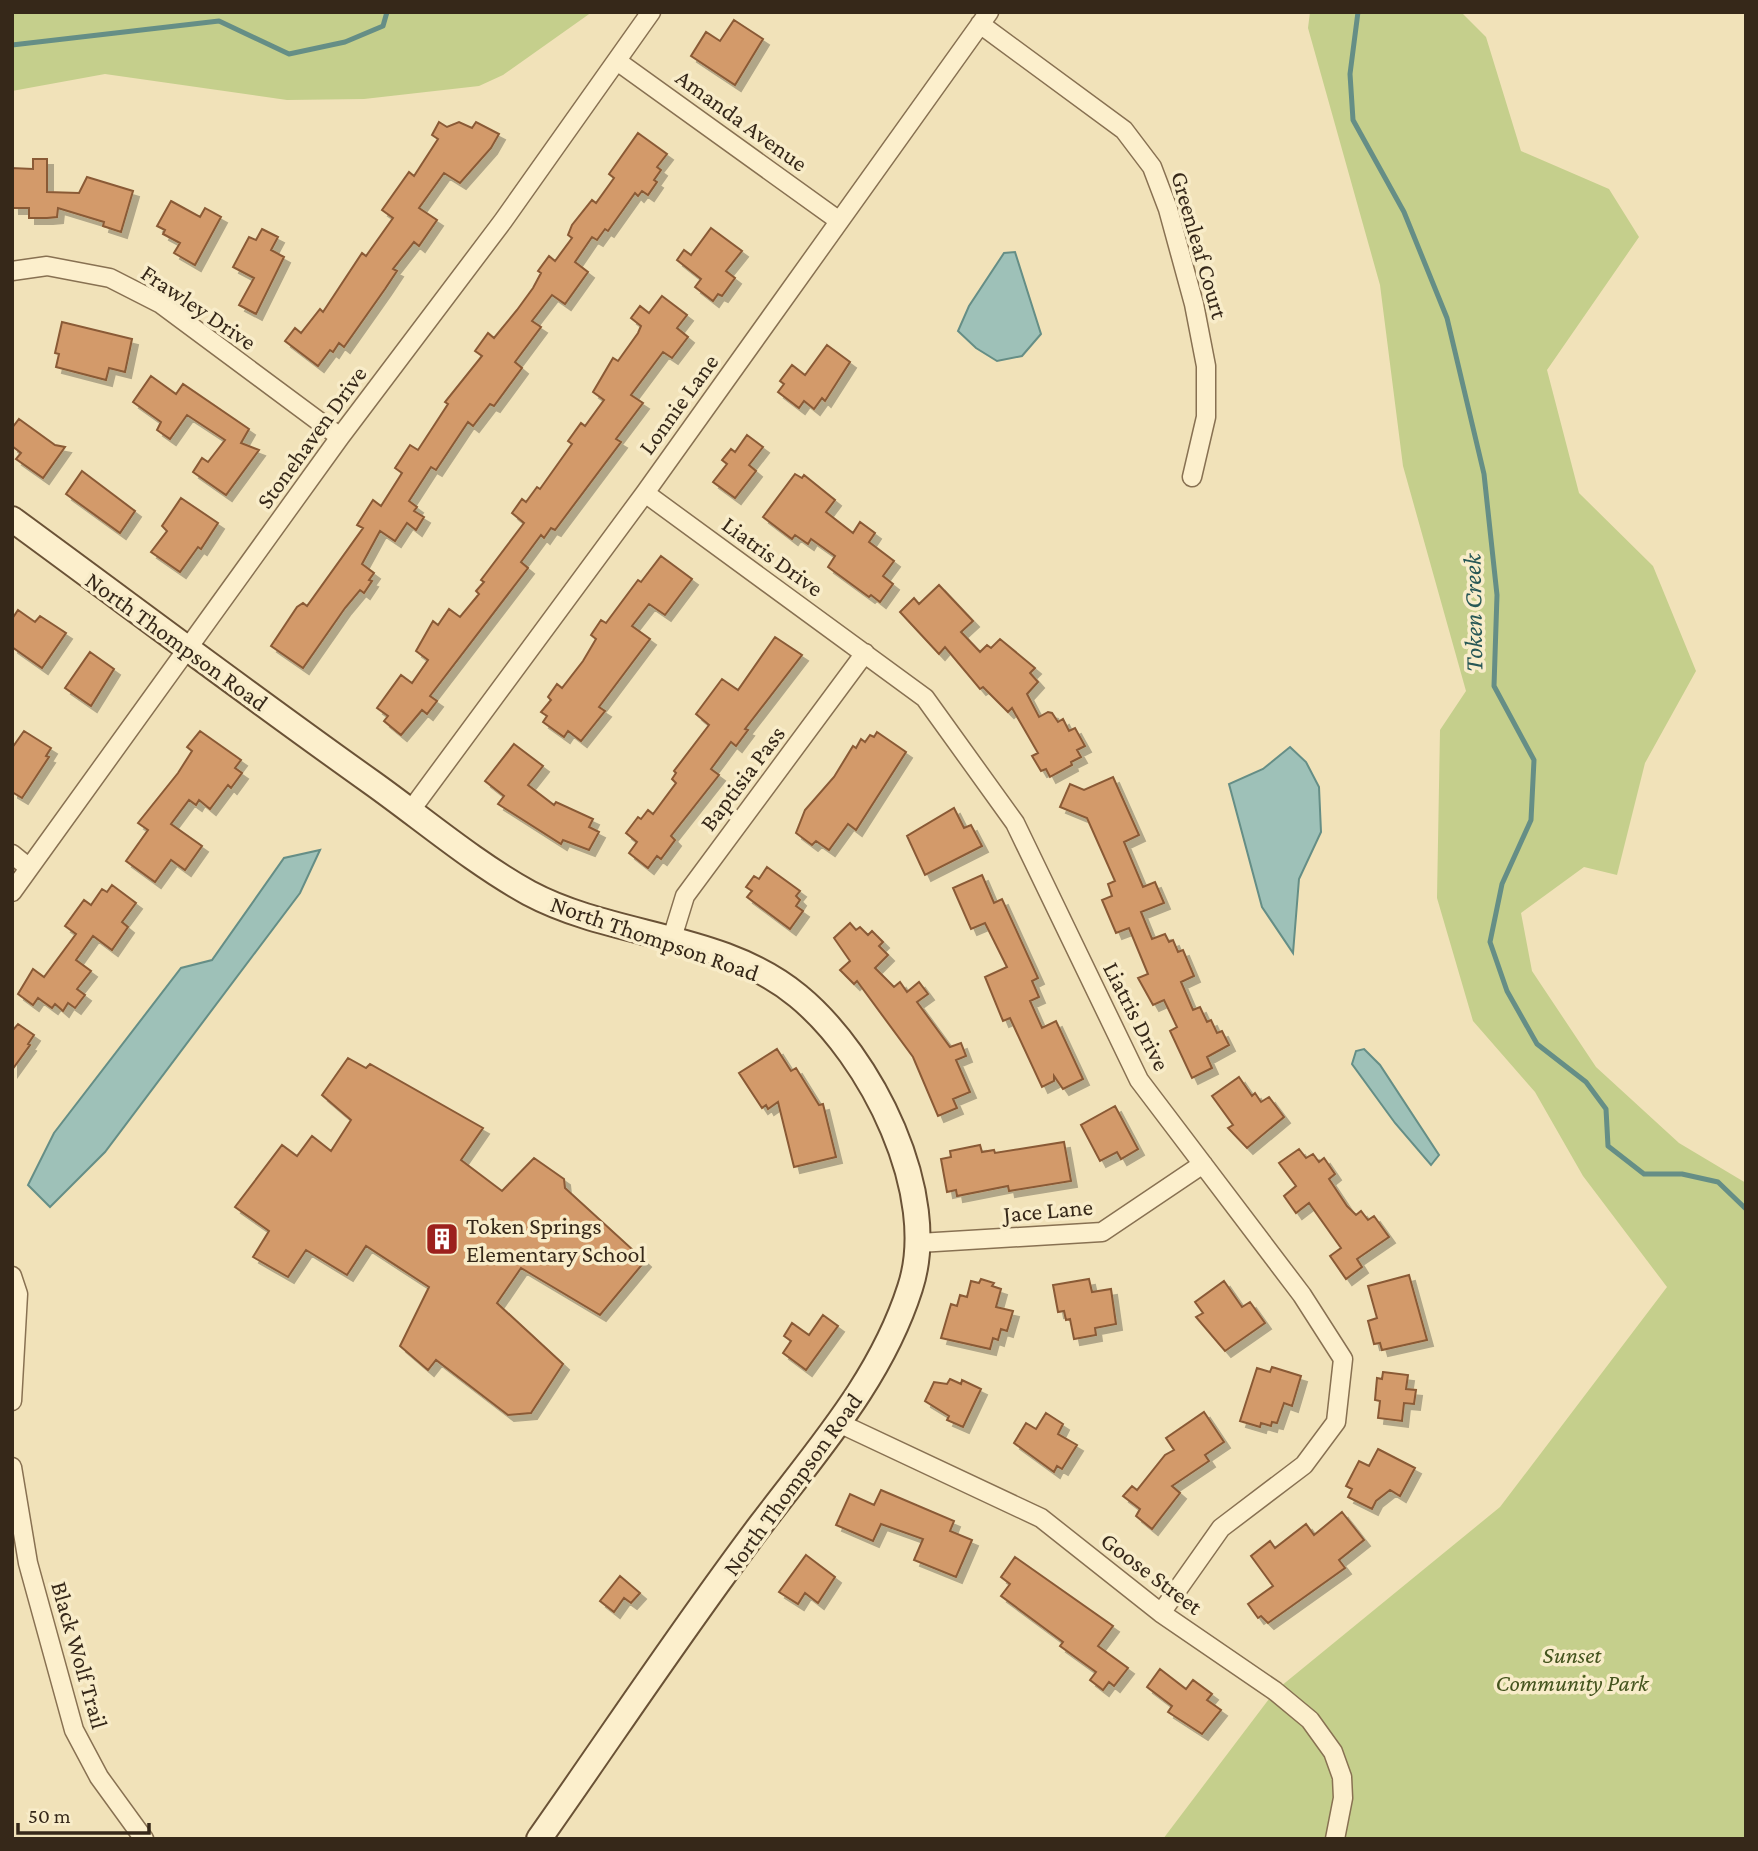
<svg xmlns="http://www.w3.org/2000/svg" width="1758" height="1851" font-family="'Crimson Pro',serif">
<defs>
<filter id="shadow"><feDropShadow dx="6" dy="6" stdDeviation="0" flood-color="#0004"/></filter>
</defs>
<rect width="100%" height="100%" fill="#f1e2b9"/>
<path fill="#c5cf8c" d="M12,12H592L503,75L479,86L364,99L287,100L105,74L12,91Z
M1310,12H1461L1486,37L1521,151L1609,189L1639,237L1547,370L1579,493L1653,566L1696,671L1645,763L1617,875L1584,867L1521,913L1532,971L1596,1067L1679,1143L1746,1183V1839H1163L1275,1691L1500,1507L1667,1287L1583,1176L1535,1092L1473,1021L1437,898L1440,730L1466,691L1403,466L1380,285L1308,28Z"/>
<path fill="#9ec1b8" stroke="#658e86" stroke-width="2" d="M1015,252L1041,334L1022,356L997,361L976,348L958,331L969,306L1004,253Z
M1290,747L1306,762L1319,787L1321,832L1299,879L1293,953L1262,907L1229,784L1263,769Z
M320,850L300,893L105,1152L50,1207L28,1185L54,1133L181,968L212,960L284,858Z
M1364,1049L1380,1065L1439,1155L1431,1165L1395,1123L1352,1064L1356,1051Z"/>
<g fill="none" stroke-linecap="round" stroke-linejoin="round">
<path stroke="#658e86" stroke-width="5" d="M1358,12L1350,74L1353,120L1404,212L1447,318L1484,474L1497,595L1494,686L1534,760L1531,820L1502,884L1490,942L1507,991L1537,1044L1586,1082L1606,1109L1608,1146L1644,1174H1682L1718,1182L1746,1209
M12,45L219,21L289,54L345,42L383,26L387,12"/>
</g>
<path fill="#d39a6b" stroke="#8a5a36" stroke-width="2" filter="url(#shadow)" d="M734,20L763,39L735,85L691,56L706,32L720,41Z
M439,122L447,127L459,122L472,128L476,122L499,134L491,148L460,183L444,173L419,208L437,220L419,246L414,242L393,269L397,271L385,289L344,347L339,343L333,352L330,350L318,366L285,341L295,328L301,333L320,309L323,312L362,253L366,256L393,218L382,210L409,172L414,176L438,139L432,135Z
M638,133L667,154L657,167L661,170L654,180L657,182L648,195L642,191L638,196L635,193L608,231L605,229L597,240L592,237L575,262L588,272L565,304L552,295L532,321L541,327L515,362L522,368L494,406L490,404L473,426L468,422L436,470L431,467L409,501L417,507L414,511L424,517L416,530L407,523L395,541L380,531L362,564L374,573L369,580L372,581L364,593L360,590L345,608L303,668L271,646L297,607L303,603L307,606L363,528L357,525L373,500L381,506L402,473L395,468L410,445L418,450L448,404L445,402L482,356L475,351L488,333L494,338L517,310L533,288L541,273L538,271L549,256L555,261L572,238L568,235L572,225L592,200L596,203L614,178L609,174Z
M33,159H47V192L79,193L87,177L133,191L121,232L103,226L104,222L58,208L57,217L47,218H29V208H13L12,168L33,169Z
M171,201L200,217L205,208L221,217L195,265L174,253L180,243L163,234L165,230L157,226Z
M711,228L742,251L726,271L735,278L722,296L718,294L713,301L695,287L701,279L677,260L684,250L691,255Z
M262,229L278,237L271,250L284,257L256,314L239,305L254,278L233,267L249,237L256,240Z
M662,296L687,315L677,328L688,337L672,358L663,352L631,395L643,403L616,439L621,442L555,530L551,528L544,538L541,535L521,562L528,568L430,696L437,701L427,714L422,710L401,735L384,721L388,716L377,708L401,675L412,683L428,660L416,651L433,621L438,625L449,609L460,617L479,594L476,591L484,582L481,580L524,523L512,513L522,499L526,502L537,487L540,489L572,444L568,441L581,423L585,426L604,400L593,392L613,358L618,361L638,333L641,326L631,318L640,306L649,313Z
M62,322L132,339L125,372L109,368L106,380L56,367L59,354L55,353Z
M827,345L850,362L825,401L822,398L814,409L804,401L799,408L778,392L784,384L780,381L792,365L805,375Z
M151,376L176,394L183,384L249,429L241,443L259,450L226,495L193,472L202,458L208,462L225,440L187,415L170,439L157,430L161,422L133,402Z
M19,419L55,445L65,447L43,478L16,459L21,453L12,446V428Z
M747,435L763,447L749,465L756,471L735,498L713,482L727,464L722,460L731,449L735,452Z
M82,471L135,511L120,533L66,494Z
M795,474L802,478L804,475L835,500L826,512L853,533L860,522L875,533L869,542L894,561L883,576L893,584L880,602L871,595L869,597L828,567L835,556L811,539L808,544L795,535L792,539L763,517Z
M181,498L218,523L201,549L198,547L180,572L151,552L167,531L162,526Z
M661,556L692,579L665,615L649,604L632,626L650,639L599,707L605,711L581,741L568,731L564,737L543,722L547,716L541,712L551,700L548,697L557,684L562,688L583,661L596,639L591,635L601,620L606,623L638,580L641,582Z
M939,585L973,621L961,632L980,652L987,645L991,648L1000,639L1035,668L1030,673L1038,682L1027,694L1039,717L1048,712L1052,713L1058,722L1063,719L1069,731L1075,728L1085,746L1077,750L1081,757L1071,762L1072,765L1050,777L1046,769L1041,771L1032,756L1038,753L1012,708L1008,712L983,687L980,689L945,647L939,654L900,612L914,598L919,604Z
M18,610L35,622L40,616L66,633L42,668L12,647V619Z
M775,637L802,655L745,729L748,730L736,746L731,742L711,769L719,775L671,836L675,840L661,859L657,856L648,868L629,853L637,842L626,833L638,817L641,819L648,810L653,814L676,783L672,779L676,773L674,771L709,725L696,714L722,679L738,690Z
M90,652L114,669L91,706L65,688Z
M24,731L51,748L46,756L49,757L22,798L12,792V748Z
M200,731L241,760L235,768L242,773L231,788L228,785L210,809L199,800L196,805L189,800L171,824L202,846L185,870L171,860L155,882L126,861L148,830L138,823L178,773L192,751L187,747Z
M877,732L906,752L856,830L848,824L829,850L816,841L812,845L796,833L805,810L834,777L853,746L856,748L861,739L865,742L870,735L874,737Z
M514,744L543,766L528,785L554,805L556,802L593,819L589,827L599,832L589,850L563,840L561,844L498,804L504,796L485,781Z
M1113,777L1139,835L1124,842L1143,887L1155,882L1164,903L1141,912L1152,939L1165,934L1169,942L1173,940L1178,952L1183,950L1194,976L1181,982L1193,1010L1200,1007L1207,1022L1211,1020L1217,1033L1222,1031L1229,1045L1207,1057L1212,1068L1192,1078L1170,1031L1177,1027L1164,1000L1153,1005L1138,978L1148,974L1129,928L1116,933L1102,900L1112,896L1108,884L1115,881L1087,818L1060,807L1070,784L1084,790Z
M954,808L964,828L971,825L982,846L925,875L907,836Z
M767,867L800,891L796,896L800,900L796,906L803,911L790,929L747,897L752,891L746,887L754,876L759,879Z
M982,875L994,903L1002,899L1038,978L1032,981L1039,997L1030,1001L1042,1028L1056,1021L1083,1079L1063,1089L1054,1076V1081L1042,1087L1010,1018L1003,1021L985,977L1007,967L985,923L971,929L953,888Z
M112,885L136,903L122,922L128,927L112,950L93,936L76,960L91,971L77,989L85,995L75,1008L68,1003L63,1011L55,1004L52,1008L38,998L33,1005L18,994L33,969L44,977L76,934L65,926L84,900L91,905L102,889L107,892Z
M850,923L856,930L860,927L868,935L872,931L883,942L879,946L888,955L875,968L894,987L900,982L907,992L919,982L928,994L917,1002L950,1047L961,1043L966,1056L956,1060L970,1092L953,1099L957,1108L938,1116L913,1057L857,981L854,984L840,970L850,961L834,938Z
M18,1024L34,1035L28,1044L30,1045L12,1070V1031Z
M777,1049L791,1071L796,1068L819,1105L823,1104L836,1157L794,1167L778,1102L768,1109L766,1105L762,1108L739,1073Z
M348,1058L366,1068L370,1064L483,1128L461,1160L502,1191L534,1158L564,1179L565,1188L645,1261L600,1315L521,1268L497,1303L563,1364L531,1413L508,1415L436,1360L428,1370L400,1346L429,1287L366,1246L347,1275L306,1250L288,1277L253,1257L269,1231L235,1207L282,1145L297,1156L312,1136L331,1151L351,1120L322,1095Z
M1239,1077L1252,1096L1255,1093L1261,1102L1269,1097L1284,1117L1247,1148L1228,1128L1233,1125L1212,1096Z
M1115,1106L1138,1149L1121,1159L1117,1152L1100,1161L1081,1125Z
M1064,1142L1071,1181L1009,1191L1008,1186L957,1196L956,1190L947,1192L941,1159L951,1157L950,1151L980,1145L982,1152L994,1150L995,1153Z
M1299,1149L1306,1158L1313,1154L1319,1162L1324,1158L1335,1174L1329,1179L1347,1206L1356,1215L1361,1211L1368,1220L1374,1216L1389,1237L1357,1259L1362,1267L1346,1279L1330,1256L1341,1248L1309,1203L1296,1213L1284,1196L1296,1186L1279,1163Z
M1409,1275L1427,1340L1382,1350L1380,1343L1374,1344L1368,1321L1377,1318L1368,1286Z
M981,1279L994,1283L992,1286L1001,1289L996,1307L1013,1311L1007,1331L1001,1329L998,1340L993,1338L990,1349L941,1338L951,1304L957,1306L960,1295L967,1297L971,1281L979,1283Z
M1089,1279L1092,1292L1111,1289L1116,1324L1095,1328L1096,1335L1074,1339L1070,1319L1066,1320L1064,1311L1058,1312L1053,1285Z
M1224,1281L1242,1307L1250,1302L1265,1323L1225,1351L1196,1317L1203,1313L1195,1302Z
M823,1315L838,1326L806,1370L783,1353L791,1341L784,1336L792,1323L809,1335Z
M1272,1367L1301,1376L1292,1406L1284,1403L1277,1423L1272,1422L1271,1426L1261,1423L1260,1427L1240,1421L1257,1368L1270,1372Z
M1383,1372L1408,1375L1406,1389L1416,1390L1414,1404L1404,1403L1402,1421L1378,1418L1380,1401L1375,1400L1377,1378L1382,1379Z
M950,1379L961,1384L962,1380L981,1389L963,1427L947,1420L949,1416L925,1401L934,1382L947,1384Z
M1204,1412L1224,1442L1205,1455L1209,1461L1172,1486L1180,1493L1152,1529L1136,1516L1140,1509L1123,1496L1132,1486L1137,1490L1165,1455L1174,1450L1166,1438Z
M1046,1413L1063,1424L1058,1434L1077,1445L1062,1469L1057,1466L1054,1472L1014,1443L1026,1423L1036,1429Z
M1378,1449L1415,1468L1400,1496L1390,1490L1376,1501L1372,1509L1348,1497L1352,1489L1346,1486L1359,1461L1369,1466Z
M881,1490L954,1521L950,1531L972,1540L956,1577L914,1560L923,1539L881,1524L873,1541L836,1525L850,1494L874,1505Z
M1342,1512L1364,1540L1339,1560L1345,1568L1268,1623L1261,1616L1258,1618L1248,1604L1273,1586L1251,1556L1270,1541L1275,1548L1306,1524L1314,1535Z
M806,1555L835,1577L818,1603L805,1593L798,1604L779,1592Z
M1015,1557L1113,1626L1098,1646L1128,1668L1114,1686L1109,1682L1103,1690L1090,1680L1096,1672L1060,1646L1063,1642L1001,1596L1010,1584L1001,1577Z
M620,1576L640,1593L631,1603L624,1598L614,1612L600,1601Z
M1160,1669L1186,1689L1193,1680L1212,1694L1207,1700L1221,1710L1202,1734L1168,1712L1172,1706L1147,1687Z"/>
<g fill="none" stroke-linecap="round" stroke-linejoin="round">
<defs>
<path id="street" d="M980,24L1124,130L1152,167L1168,209L1194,304L1206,366V417L1192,477
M617,61L838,220
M12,271L47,266L110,278L161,304L340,437
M645,493L925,698L1015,823L1139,1080L1302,1295L1343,1359L1336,1422L1304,1465L1221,1528L1161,1613
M411,810L645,493L989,12
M12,854L28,867
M12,892L340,437L503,221L651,12
M672,938L685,896L865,653
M919,1243L1102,1232L1203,1164
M12,1276L18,1294L12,1401
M841,1424L1041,1518L1161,1613L1275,1691L1310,1720L1333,1752L1342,1777L1343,1798L1335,1839
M12,1467L28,1563L74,1730L99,1777L144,1839"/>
<path id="secondary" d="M12,519C132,607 250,696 371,782C423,819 473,862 529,893C613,938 722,933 798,996C871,1056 941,1194 910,1288C881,1379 818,1449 762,1523C684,1626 613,1734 539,1839"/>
</defs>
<use href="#street" stroke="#887152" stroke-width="21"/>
<use href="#secondary" stroke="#6a5236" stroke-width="28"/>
<use href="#street" stroke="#fcefcc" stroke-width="18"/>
<use href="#secondary" stroke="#fcefcc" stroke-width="24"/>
</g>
<defs>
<symbol id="building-square" viewBox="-11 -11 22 22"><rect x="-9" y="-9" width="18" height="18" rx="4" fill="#9c211d" stroke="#f8ecc9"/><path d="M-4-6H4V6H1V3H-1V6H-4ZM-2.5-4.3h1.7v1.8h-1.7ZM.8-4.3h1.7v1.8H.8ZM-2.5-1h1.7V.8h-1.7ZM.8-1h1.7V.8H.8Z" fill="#fff"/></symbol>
</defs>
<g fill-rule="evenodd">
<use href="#building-square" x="423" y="1220" width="38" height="38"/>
</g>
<g text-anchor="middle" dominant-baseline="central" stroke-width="7" stroke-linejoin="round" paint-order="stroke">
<g font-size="24" fill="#362819" stroke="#f8ecc9">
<text transform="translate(742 120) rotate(36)">Amanda Avenue</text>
<text transform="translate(1200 245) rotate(74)">Greenleaf Court</text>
<text transform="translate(199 307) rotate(34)">Frawley Drive</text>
<text transform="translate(678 404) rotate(-54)">Lonnie Lane</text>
<text transform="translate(311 437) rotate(-54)">Stonehaven Drive</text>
<text transform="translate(773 556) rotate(36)">Liatris Drive</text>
<text transform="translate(177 641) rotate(36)">North Thompson Road</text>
<text transform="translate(742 778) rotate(-53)">Baptisia Pass</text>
<text transform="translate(655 938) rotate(19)">North Thompson Road</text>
<text transform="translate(1137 1016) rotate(63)">Liatris Drive</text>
<text transform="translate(1048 1210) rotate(-5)">Jace Lane</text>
<text transform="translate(792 1484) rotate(-54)">North Thompson Road</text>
<text transform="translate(1152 1573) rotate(37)">Goose Street</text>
<text transform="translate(80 1655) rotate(74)">Black Wolf Trail</text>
</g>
<g font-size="24" fill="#362819" stroke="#f8ecc9" text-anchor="start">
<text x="466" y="1225">Token Springs<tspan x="466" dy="28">Elementary School</tspan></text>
</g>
<g font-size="24" font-style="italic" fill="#44541e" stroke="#f8ecc9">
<text x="1572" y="1654">Sunset<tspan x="1572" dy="28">Community Park</tspan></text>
</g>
<g font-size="26" font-style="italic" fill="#275756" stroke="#f8ecc9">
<text transform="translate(1473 613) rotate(-91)">Token Creek</text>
</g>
</g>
<rect width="1758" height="1851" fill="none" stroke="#362819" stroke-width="28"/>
<path d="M18 1823v10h131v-10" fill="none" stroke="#362819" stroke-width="3.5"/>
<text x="28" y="1823" font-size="21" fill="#362819" stroke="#f8ecc9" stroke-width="5" paint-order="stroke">50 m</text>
</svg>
